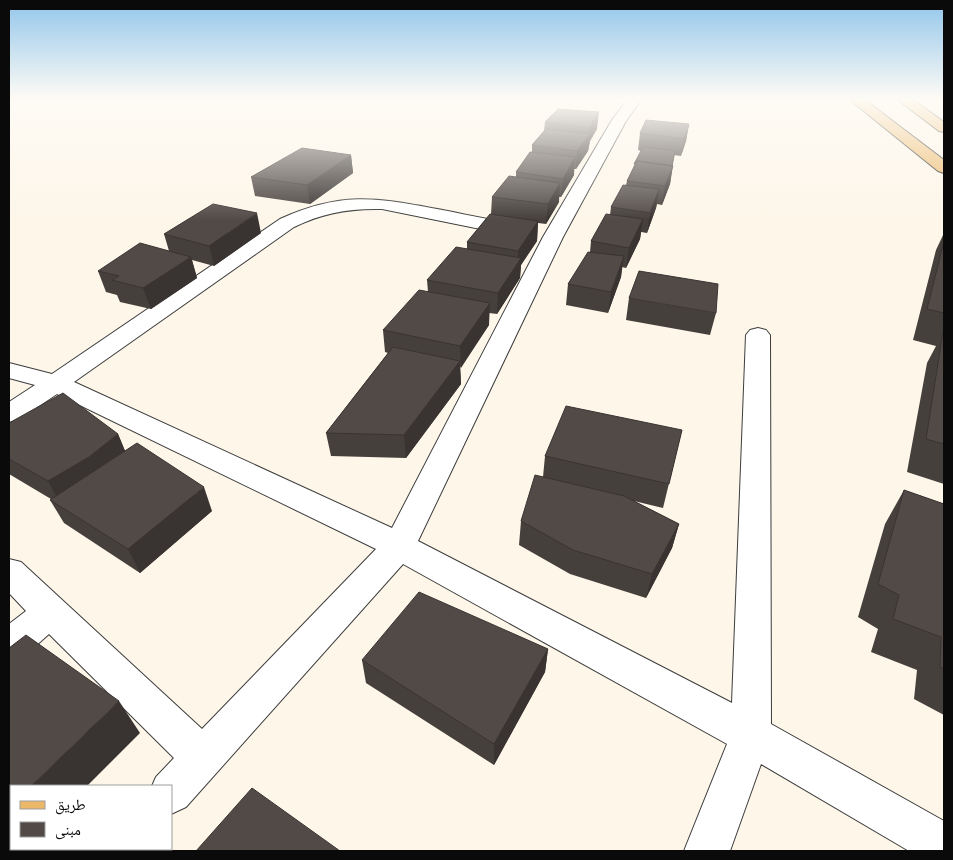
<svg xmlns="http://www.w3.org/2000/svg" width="953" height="860" font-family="'PT Serif','Noto Naskh Arabic',serif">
<rect width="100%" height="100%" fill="#fdf6e9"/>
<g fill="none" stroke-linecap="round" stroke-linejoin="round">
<defs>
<path id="street" d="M627,100H641L626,121L563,237L418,541L732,703L746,335L750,330L758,328L766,330L770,335L771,724L944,821V851H909L761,764L730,851H684L727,744L403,564L186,807L171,814V786H152L156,777L174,758L49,634L22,658L9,662V624L26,611L9,593V559L21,562L202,729L376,549L57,394L18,420L9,422V402L35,385L9,378V363L52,374L280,219C346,189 381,199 448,211C474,217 501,221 527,227L529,231L527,235L520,237L382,209C350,208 322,213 294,227L74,382L392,528L543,237L612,120Z
M93,849H140L139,851H92Z"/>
<path id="primary" d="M850,100H865L944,160V173L938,171Z
M898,100H913L944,122V132L939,131Z"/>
</defs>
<use href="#street" stroke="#3d3d3d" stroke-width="2"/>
<use href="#primary" stroke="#1b1b1b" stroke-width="2"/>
<use href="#street" fill="#fff" fill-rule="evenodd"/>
<use href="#primary" fill="#ebb86a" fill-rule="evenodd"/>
</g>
<path fill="#46403d" d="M545,122L597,129L590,141L588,151L576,169H574V175L561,197H559V202L546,224L538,223L537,241L521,265L520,278L497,314L489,313V325L460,368L461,384L406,458L331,456L326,433L388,353L385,352L383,330L428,292L427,280L467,249V242L491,214L492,197L516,177V172L532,152V145L544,131Z
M689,124L686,141L681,156L674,155L670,184L662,205L657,204L656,208L647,233L641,232L640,239L626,268L622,267L621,277L608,313L566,305L568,284L590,252L591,241L610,215L611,207L626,185L627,181L641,151L638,150L640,133Z
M351,155L353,173L310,204L255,196L251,177Z
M261,233L214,266L192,260L197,278L151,309L120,302L117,295L106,292L98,271L169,251L164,234Z
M944,233V484L907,472L927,363L936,346L913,340L936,250Z
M629,298L716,313L710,335L626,320Z
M9,423L118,434L125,451L212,511L140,573L64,523L50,500L51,499L9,474Z
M682,430L663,508L634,501L679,524L672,548L646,598L570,574L519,545L521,521L543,477L545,456Z
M904,490L944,504V715L914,699L917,670L871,652L878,629L858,617L885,524Z
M548,649L545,672L494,765L366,683L362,660Z"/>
<path fill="#393432" d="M599,112L597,129L590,141L588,151L576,169L577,151L588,137L589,128Z
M689,124L686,141L681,156L684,139Z
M351,155L353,173L310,204L307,185Z
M575,157L574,175L561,197L563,179Z
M673,166L670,184L662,205L665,186Z
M560,183L559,202L546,224L548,204Z
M659,189L656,208L647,233L650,213Z
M257,213L261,233L214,266L209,246Z
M643,219L640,239L626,268L629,248Z
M538,221L537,241L521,265L520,278L497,314L498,293L518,263V251Z
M624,256L621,277L608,313L611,292Z
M191,257L197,278L151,309L143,288Z
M490,303L489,325L461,368L460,346Z
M460,361L461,384L406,458L404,435Z
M118,434L128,458L61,505L48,481Z
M204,487L212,511L140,573L128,549Z
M679,524L672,548L646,598L652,574Z
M548,649L545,672L494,765V744Z
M119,701L140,733L87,786H31Z
M11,805V849H25L23,851H14L9,847V807Z"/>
<path fill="#514a47" stroke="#393432" d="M558,109L599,112L589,128L545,122Z
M646,120L689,124L684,139L640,133Z
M546,129L590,134L577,151L532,145Z
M643,147L675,151L672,166L637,161L635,164H634Z
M302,148L351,155L307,185L251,177Z
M530,152L575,157L563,179L516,172Z
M637,161L673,166L665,186L627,181Z
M509,176L560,183L548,204L492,197Z
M623,185L659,189L650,213L611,207Z
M213,204L257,213L209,246L164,234Z
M490,214L538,221L518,251L467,242Z
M606,214L643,219L629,248L591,241Z
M944,241V313L927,309Z
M140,243L191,257L143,288L112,280L119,276L98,271Z
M456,247L521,258L498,293L427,280Z
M588,252L624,256L611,292L568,284Z
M639,271L718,284L716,313L629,298Z
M419,290L490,303L460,346L383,330Z
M943,332H944V444L926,439Z
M393,347L460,361L404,435L326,433Z
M63,393L118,434L89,457L48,481L9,459V423Z
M566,406L682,430L669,484L545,456Z
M137,443L204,487L128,549L50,500Z
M535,475L624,496L679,524L652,574L573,550L521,521Z
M904,490L944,504V669L940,667L941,637L893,619L899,595L878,584Z
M419,592L548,649L494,744L362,660Z
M26,635L119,701L31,786H11V805L9,807V648Z
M252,788L340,851H196Z"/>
<linearGradient id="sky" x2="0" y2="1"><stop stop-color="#92c6eb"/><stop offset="0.45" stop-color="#fefbf5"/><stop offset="1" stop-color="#fefbf5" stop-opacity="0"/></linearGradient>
<rect width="953" height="220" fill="url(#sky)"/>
<rect width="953" height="860" fill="none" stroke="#0a0a0a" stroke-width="20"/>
<rect x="10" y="785" width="162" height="65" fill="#ffffff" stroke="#9d9d9d"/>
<rect x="20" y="801" width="25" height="8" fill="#ebb86a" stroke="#9d9d9d"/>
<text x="55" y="810" font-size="15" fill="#0a0a0a">طريق</text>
<rect x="20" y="822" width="25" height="15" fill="#514a47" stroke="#9d9d9d"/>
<text x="55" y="835" font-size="15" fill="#0a0a0a">مبنى</text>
</svg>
